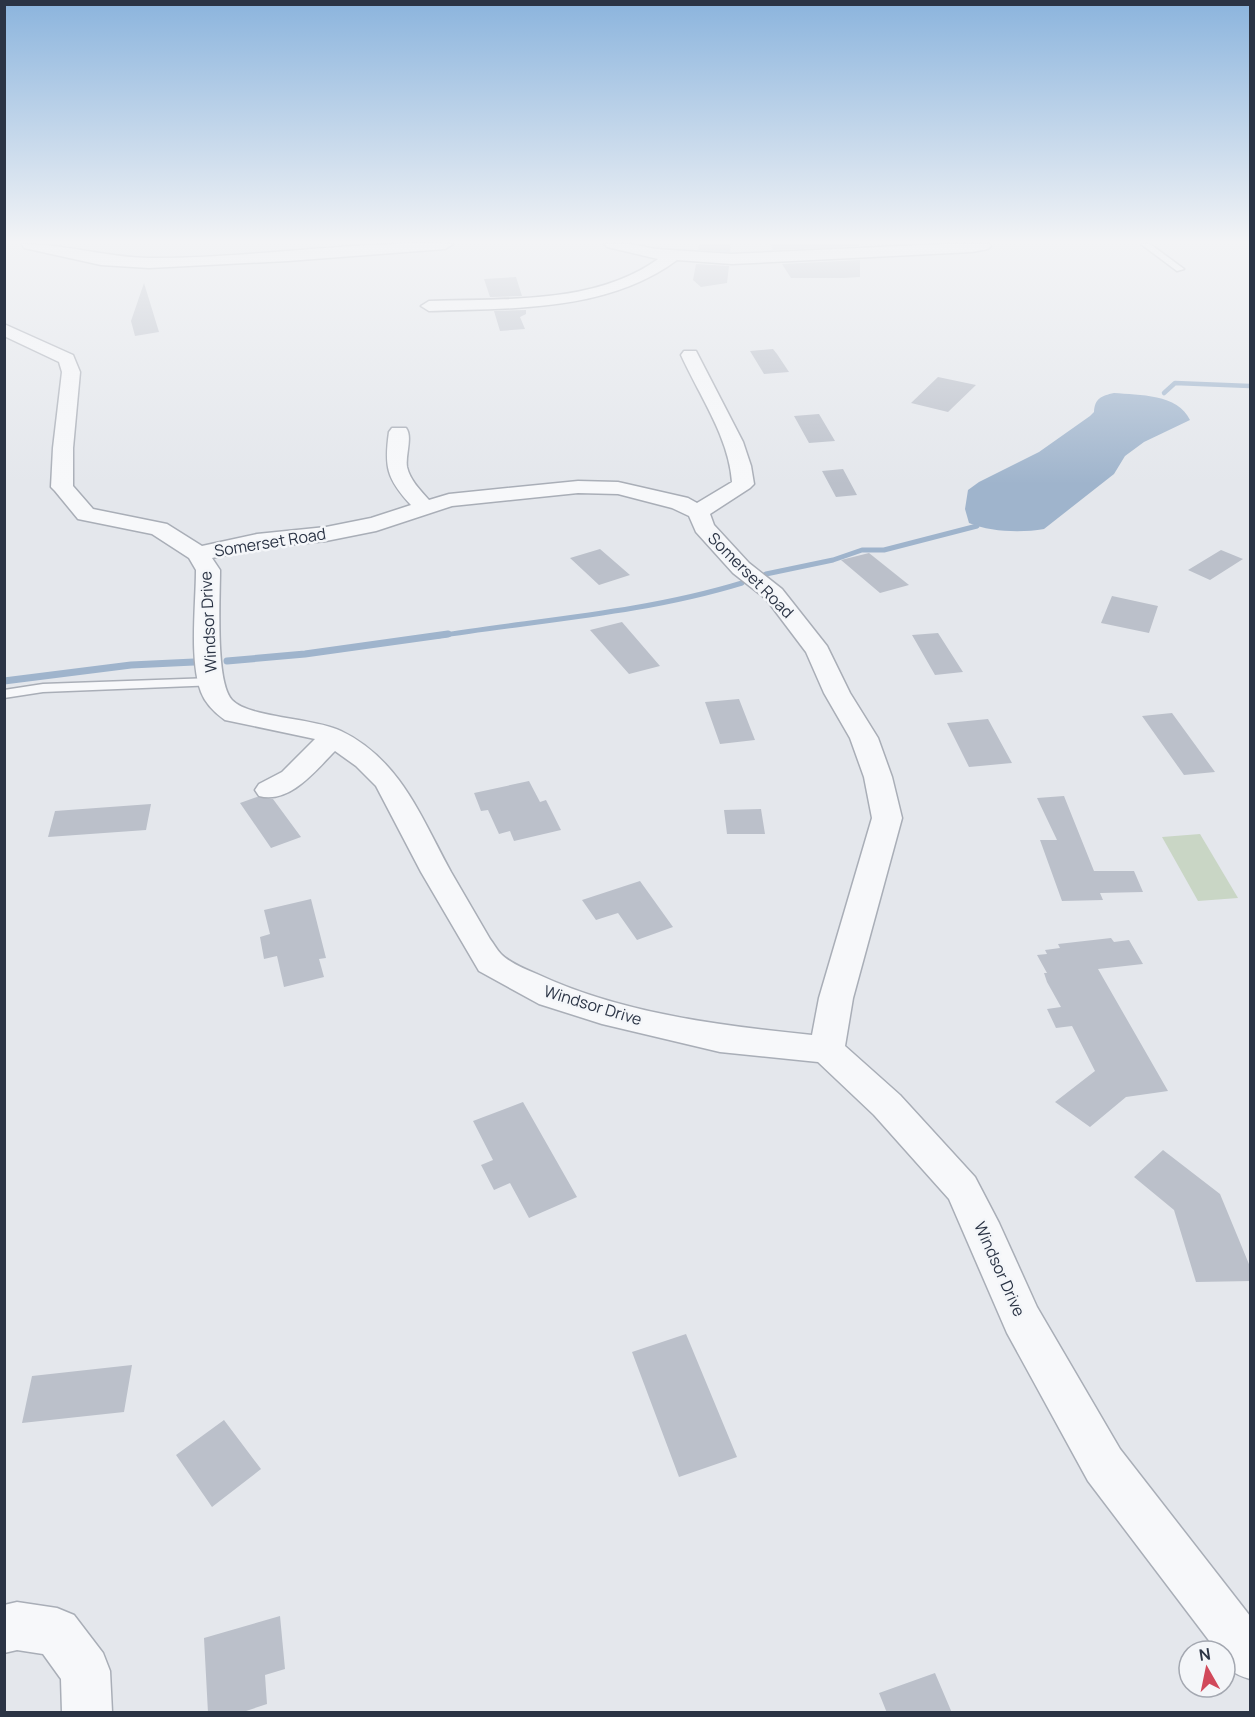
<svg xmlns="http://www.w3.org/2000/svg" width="1255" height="1717" font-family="Manrope,sans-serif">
<rect width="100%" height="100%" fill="#e4e7ec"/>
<path fill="#c9d6c5" d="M1200,834L1238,898L1198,901L1162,837Z"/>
<path fill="#9fb4cc" d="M1114,393C1139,395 1178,394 1190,420L1144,442L1125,456L1114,474L1044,529C1021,533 991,532 969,523L965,509L968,490L979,482L1039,452L1090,416L1094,412C1095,398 1101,396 1114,393Z"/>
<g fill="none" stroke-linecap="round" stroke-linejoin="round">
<path stroke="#9fb4cc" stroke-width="4.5" d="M1164,393L1175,383L1250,386"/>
<path stroke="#9fb4cc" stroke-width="5" d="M766,574L833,560L862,550H884L977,526
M438,636C539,620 644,613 742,583"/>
<path stroke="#9fb4cc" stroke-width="7" d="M227,661L305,654L448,634
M4,681L131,665L194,662"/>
</g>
<path fill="#bbc0ca" d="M699,244H731L730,252L698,250Z
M770,244H859V246L773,250Z
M860,260V277L844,278H791L782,264Z
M696,264L729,266L727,283L701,287L693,280Z
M516,277L522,296L490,297L484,279Z
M144,283L159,332L135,336L131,321Z
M526,310V314L520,317L525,329L500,331L494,311Z
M773,349L777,354L789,372L764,374L750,351Z
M938,377L976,385L948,412L911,403Z
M819,414L835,441L809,443L794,416Z
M843,469L857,495L836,497L822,471Z
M600,549L630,575L599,585L570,558Z
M1221,550L1243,559L1210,580L1188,570Z
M869,553L909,585L880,593L841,560Z
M1112,596L1158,606L1149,633L1101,623Z
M622,622L660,666L629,674L590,630Z
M938,633L963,672L935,675L912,635Z
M739,699L755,740L720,744L705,702Z
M1172,713L1215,772L1184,775L1142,716Z
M988,719L1012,763L969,767L947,723Z
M529,781L540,802L546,800L561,830L514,841L510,831L499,834L488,810L481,811L474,793Z
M1064,796L1094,871H1134L1143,892L1100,893L1103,900L1062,901L1040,840H1057L1037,798Z
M257,797L273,799L301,837L271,848L240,803Z
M151,804L146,830L48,837L55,811Z
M761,809L765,834H727L724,810Z
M640,881L673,927L637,940L618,913L596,920L582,900Z
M311,899L326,958L319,959L324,977L284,987L277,956L264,959L260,937L270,934L264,910Z
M1111,938L1114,942L1129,940L1143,964L1098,969L1168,1091L1126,1097L1090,1127L1055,1102L1095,1071L1072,1026L1056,1028L1047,1009L1061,1007L1047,982L1044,973H1047L1037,955L1047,954L1045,950L1060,948L1058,944Z
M523,1102L577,1197L529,1218L510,1183L494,1190L481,1165L493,1160L473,1121Z
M1163,1150L1220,1194L1251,1269V1281L1196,1282L1174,1210L1134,1177Z
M686,1334L737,1457L679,1477L632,1352Z
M132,1365L124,1412L22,1423L32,1376Z
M224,1420L261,1469L212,1507L176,1455Z
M280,1616L285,1669L265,1675L267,1704L240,1713H208L204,1638Z
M935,1673L952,1713H887L879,1693Z"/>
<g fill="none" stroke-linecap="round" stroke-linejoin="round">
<defs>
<path id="service" d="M1141,244H1150L1184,269L1177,271Z
M212,678L218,682L217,685L43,692L4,698V690L43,684Z"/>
<path id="minor" d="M604,244H631L656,249L732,254L944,244H989L991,246L988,249L972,252L732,264L677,260C607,312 512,308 429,311L421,306L429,301C503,298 595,305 658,259L607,247Z
M4,324L73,355L80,372L73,448V486L93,509L167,524L202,546L257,534L326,527L371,518L411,505C387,479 384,467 389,432L392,428H406C413,437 405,455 407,467C410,480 420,490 429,500L449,494L578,481L618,482L688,498L697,503L732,482C729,437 699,395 681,355L684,351H696L743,442L751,466L754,484L750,488L710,514L714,525L749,563L782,589L827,646L850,693L878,738L892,777L902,818L853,998L845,1046L900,1095L975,1177L999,1223L1037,1307L1120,1449L1250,1616V1679C1234,1674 1225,1670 1225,1651H1217L1088,1481L1007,1333L949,1199L874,1115L818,1062L720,1052L602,1024L539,1004L479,971L421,872L376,786L356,766L335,751C315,771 290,804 259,796L255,790L259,784L282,772L315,739L225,720C215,713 205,703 201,692C189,660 196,604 196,570L189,558L152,534L78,519L55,491L51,487L53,448L62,372L59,362L4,336ZM578,493L618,494L672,508L689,516L696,532L733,573L766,599L806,652L824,693L850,738L864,777L872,818L819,998L812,1035C721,1026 620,1013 537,974C525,969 510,963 501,954C497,950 494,944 490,939C477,917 464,894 451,872C422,819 400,759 341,731C314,718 249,718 232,700C215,682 220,597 220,570L212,558L257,548L326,541L376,531L452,506Z
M17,1602L57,1608L74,1615L103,1653L110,1671L112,1712H62L61,1679L43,1654L17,1650L4,1653V1605Z"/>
<path id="tertiary" d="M22,244C65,244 105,257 148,258C250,259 352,240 453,244L445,249L288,261L149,268L101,265L24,248Z"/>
</defs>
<use href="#service" stroke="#a9aeb7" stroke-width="3"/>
<use href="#minor" stroke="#a9aeb7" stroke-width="3"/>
<use href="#tertiary" stroke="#a9aeb7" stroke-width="3"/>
<use href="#service" fill="#f7f8fa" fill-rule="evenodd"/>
<use href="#minor" fill="#f7f8fa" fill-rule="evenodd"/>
<use href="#tertiary" fill="#f7f8fa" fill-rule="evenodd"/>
</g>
<linearGradient id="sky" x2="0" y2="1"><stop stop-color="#8bb4dd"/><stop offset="0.5" stop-color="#f3f4f6"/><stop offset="1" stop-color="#f3f4f6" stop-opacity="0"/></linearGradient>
<rect width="1255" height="484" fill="url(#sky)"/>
<g text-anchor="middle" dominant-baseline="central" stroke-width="5" stroke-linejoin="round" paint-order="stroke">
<g font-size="16" fill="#2b3445" stroke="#f4f6f9">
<text transform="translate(270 542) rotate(-9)">Somerset Road</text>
<text transform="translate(751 575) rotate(45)">Somerset Road</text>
<text transform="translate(208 622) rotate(-93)">Windsor Drive</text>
<text transform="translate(593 1005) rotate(17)">Windsor Drive</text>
<text transform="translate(1000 1269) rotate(66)">Windsor Drive</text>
</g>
</g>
<rect width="1255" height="1717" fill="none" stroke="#2b3445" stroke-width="12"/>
<g transform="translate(1207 1669) rotate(351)"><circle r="28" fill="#f4f6f9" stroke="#a4a8b1" stroke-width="1.5"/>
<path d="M0-4.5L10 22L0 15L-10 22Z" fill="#d1495b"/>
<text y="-9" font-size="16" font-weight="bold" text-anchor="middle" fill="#2b3445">N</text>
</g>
</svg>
